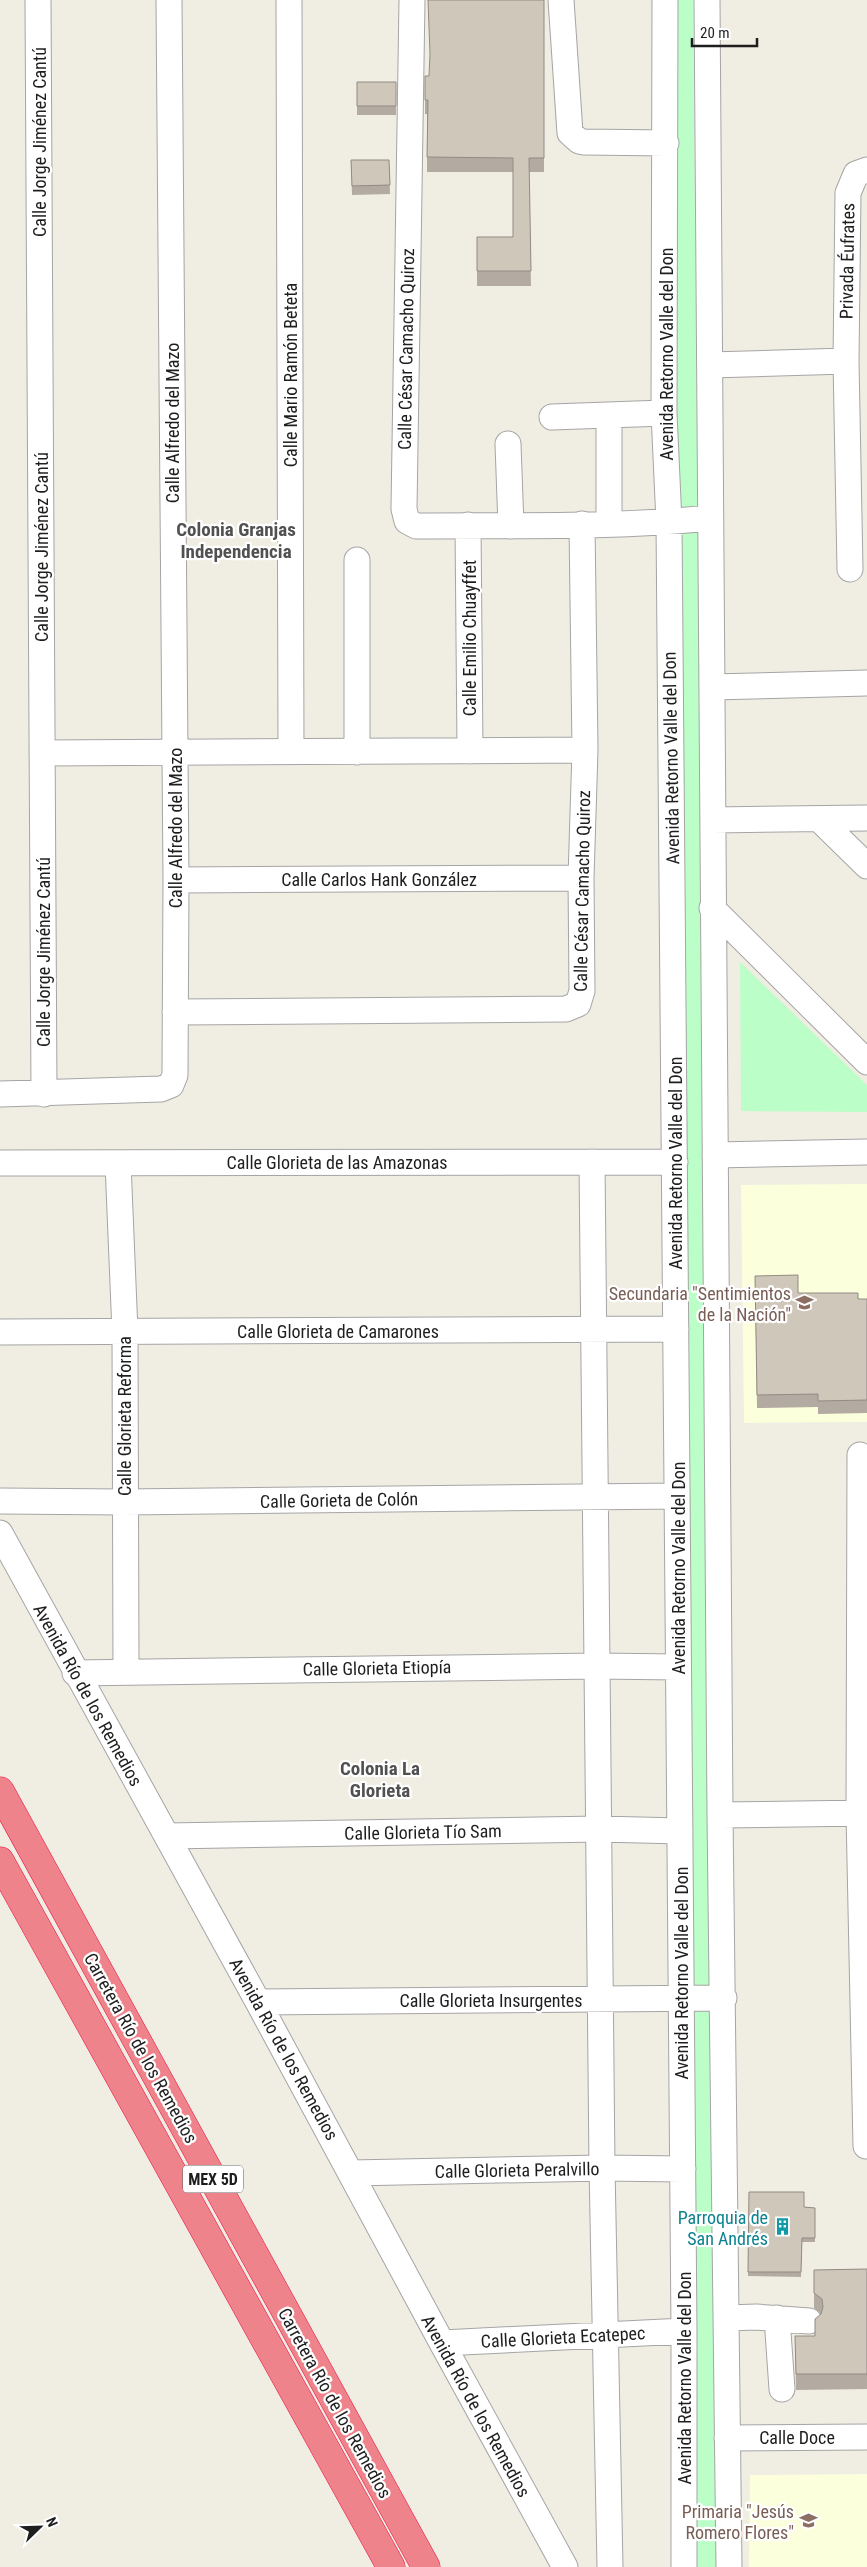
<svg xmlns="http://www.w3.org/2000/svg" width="867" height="2567" font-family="'Roboto Condensed',sans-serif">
<rect width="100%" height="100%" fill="#f0ede3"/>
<path fill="#fbffdc" d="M867,1184V1422L744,1423L741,1185Z
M867,2474V2567H749L750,2475Z"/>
<path fill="#bbfec8" d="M671,0H693L716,2567H690Z
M740,962L867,1085V1112L741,1111Z"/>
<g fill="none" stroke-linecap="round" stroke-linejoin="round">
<defs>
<path id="minor" d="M38,0L44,1094
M289,0L291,751
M412,0L404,509L407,521L416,526C514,525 612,528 709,518
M561,0L570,133L579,141L584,142L666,143
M665,0L664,413L669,522L684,2331V2567
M707,0L720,1815L729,2567
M710,365L846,361
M609,415V524
M552,417L664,413
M508,444L511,526
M468,525L470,751
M357,560V752
M850,569L846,361L848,193L856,174L867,170
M712,687L867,683
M42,753L585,750
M819,819L867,866
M713,820L867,818
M176,880L581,878
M712,908L867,1062
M175,1012L566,1009L578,1004L582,991L581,878L585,750L582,524
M0,1094L161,1089L171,1085L175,1075L176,880L169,0
M715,1155L867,1152
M592,1162L602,2168L610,2567
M0,1163L675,1162
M118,1163L125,1332L126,1670
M0,1332L676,1329
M860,1455L859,1813L866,2146
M0,1501L124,1502L677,1496
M0,1533L258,2002L442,2343L565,2567
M75,1673L597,1666L678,1667
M720,1815L867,1813
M167,1836L600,1829L680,1831
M258,2002L724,1998
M351,2173L602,2168L683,2169
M728,2318L756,2317L809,2321
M777,2318L782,2389
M442,2343L684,2331
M727,2438L867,2437"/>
<path id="highway" d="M0,1791L426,2567
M0,1861L391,2567"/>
</defs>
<use href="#minor" stroke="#a5a5a5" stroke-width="27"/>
<use href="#highway" stroke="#ea1345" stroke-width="29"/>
<use href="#minor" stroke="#fff" stroke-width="25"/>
<use href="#highway" stroke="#ef838b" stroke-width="28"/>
</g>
<path fill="#b3aba1" d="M544,0V172H529L531,286H477V237H513V172H427V114H425V76H429Z
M357,82H396V115H357Z
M351,160H389L390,194L352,195Z
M755,1276L798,1293L858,1299H867V1413L818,1414V1407L757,1408Z
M749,2192L804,2207L815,2208V2242H802L801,2277L748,2276Z
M867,2269V2389L796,2390L795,2336H815L821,2314L814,2308V2270Z"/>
<path fill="#d0c7bb" stroke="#928b83" d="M428,0H544V158H529L531,271H477V237H513V158L427,157L428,100H425V76H429L430,54Z
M357,82H396V106H357Z
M351,160H389L390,185L352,186Z
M798,1275V1293H858V1299H867V1400L818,1401V1394L757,1395L755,1276Z
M749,2192H804V2207L815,2208V2238H802L801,2272H748Z
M867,2269V2374H796L795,2336H815V2319L821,2314L823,2307L822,2299L814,2293V2270Z"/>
<defs>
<symbol id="school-bare" viewBox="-9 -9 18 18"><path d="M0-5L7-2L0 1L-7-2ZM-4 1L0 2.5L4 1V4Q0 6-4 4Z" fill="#8d6e63" stroke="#fff" stroke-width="2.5" paint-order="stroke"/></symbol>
<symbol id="building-bare" viewBox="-9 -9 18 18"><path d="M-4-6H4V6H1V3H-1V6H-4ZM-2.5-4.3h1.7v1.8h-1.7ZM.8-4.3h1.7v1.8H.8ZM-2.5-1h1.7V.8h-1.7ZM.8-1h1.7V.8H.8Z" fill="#0f9aa8" stroke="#fff" stroke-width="2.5" paint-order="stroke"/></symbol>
</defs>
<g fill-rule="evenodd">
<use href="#school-bare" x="792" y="1290" width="25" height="25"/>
<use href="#building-bare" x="770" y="2214" width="25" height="25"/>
<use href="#school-bare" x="796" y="2508" width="25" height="25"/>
</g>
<g text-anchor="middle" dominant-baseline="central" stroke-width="4.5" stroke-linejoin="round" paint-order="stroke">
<rect fill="#fff" stroke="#626262" stroke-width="1" x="183" y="2165.5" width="60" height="27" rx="4"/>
<g font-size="16" font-weight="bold" fill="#1e1e1e">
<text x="213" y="2179">MEX 5D</text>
</g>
<g font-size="18" fill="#1e1e1e" stroke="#fff">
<text transform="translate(39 142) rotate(-90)">Calle Jorge Jiménez Cantú</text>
<text transform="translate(847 261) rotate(-89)">Privada Éufrates</text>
<text transform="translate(406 349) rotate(-89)">Calle César Camacho Quiroz</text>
<text transform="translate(666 354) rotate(-90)">Avenida Retorno Valle del Don</text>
<text transform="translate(290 375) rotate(-90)">Calle Mario Ramón Beteta</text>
<text transform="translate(172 423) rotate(-90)">Calle Alfredo del Mazo</text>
<text transform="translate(41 547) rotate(-90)">Calle Jorge Jiménez Cantú</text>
<text transform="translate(469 638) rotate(-90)">Calle Emilio Chuayffet</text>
<text transform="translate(671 758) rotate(-91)">Avenida Retorno Valle del Don</text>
<text transform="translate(175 828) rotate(-90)">Calle Alfredo del Mazo</text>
<text x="379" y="879">Calle Carlos Hank González</text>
<text transform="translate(582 891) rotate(-89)">Calle César Camacho Quiroz</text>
<text transform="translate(43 952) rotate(-90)">Calle Jorge Jiménez Cantú</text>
<text x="337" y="1162">Calle Glorieta de las Amazonas</text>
<text transform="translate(675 1163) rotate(-90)">Avenida Retorno Valle del Don</text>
<text x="338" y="1331">Calle Glorieta de Camarones</text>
<text transform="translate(124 1416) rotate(-90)">Calle Glorieta Reforma</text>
<text transform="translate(339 1500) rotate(-1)">Calle Gorieta de Colón</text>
<text transform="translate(678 1568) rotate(-90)">Avenida Retorno Valle del Don</text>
<text transform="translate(377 1668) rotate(-1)">Calle Glorieta Etiopía</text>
<text transform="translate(88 1695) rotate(61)">Avenida Río de los Remedios</text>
<text transform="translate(423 1832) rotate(-1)">Calle Glorieta Tío Sam</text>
<text transform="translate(681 1973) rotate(-90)">Avenida Retorno Valle del Don</text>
<text x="491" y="2000">Calle Glorieta Insurgentes</text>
<text transform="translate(141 2048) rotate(61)">Carretera Río de los Remedios</text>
<text transform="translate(284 2049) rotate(61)">Avenida Río de los Remedios</text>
<text transform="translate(517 2170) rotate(-1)">Calle Glorieta Peralvillo</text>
<text transform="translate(563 2337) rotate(-3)">Calle Glorieta Ecatepec</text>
<text transform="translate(684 2378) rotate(-90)">Avenida Retorno Valle del Don</text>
<text transform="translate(335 2403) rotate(61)">Carretera Río de los Remedios</text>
<text transform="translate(476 2406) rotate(61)">Avenida Río de los Remedios</text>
<text x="797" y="2437">Calle Doce</text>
</g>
<g font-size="18" fill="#785e54" stroke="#fff" text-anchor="end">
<text x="791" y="1293">Secundaria "Sentimientos<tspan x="791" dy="21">de la Nación"</tspan></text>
<text x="794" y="2511">Primaria "Jesús<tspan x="794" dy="21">Romero Flores"</tspan></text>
</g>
<g font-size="18" fill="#0d838f" stroke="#fff" text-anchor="end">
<text x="768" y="2217">Parroquia de<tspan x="768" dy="21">San Andrés</tspan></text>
</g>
<g font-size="19" font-weight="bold" fill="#515151" stroke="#fff">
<text x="236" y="529">Colonia Granjas<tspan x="236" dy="22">Independencia</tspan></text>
<text x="380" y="1768">Colonia La<tspan x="380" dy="22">Glorieta</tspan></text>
</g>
</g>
<g transform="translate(40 2527) rotate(67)" stroke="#ffffff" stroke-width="4" paint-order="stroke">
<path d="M0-4L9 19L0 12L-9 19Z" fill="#1e1e1e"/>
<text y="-8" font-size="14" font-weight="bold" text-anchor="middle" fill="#1e1e1e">N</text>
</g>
<path d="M692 38v8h65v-8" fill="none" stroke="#1e1e1e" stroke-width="2.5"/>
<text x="700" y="38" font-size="15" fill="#1e1e1e" stroke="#ffffff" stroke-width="4" paint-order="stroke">20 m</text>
</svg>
